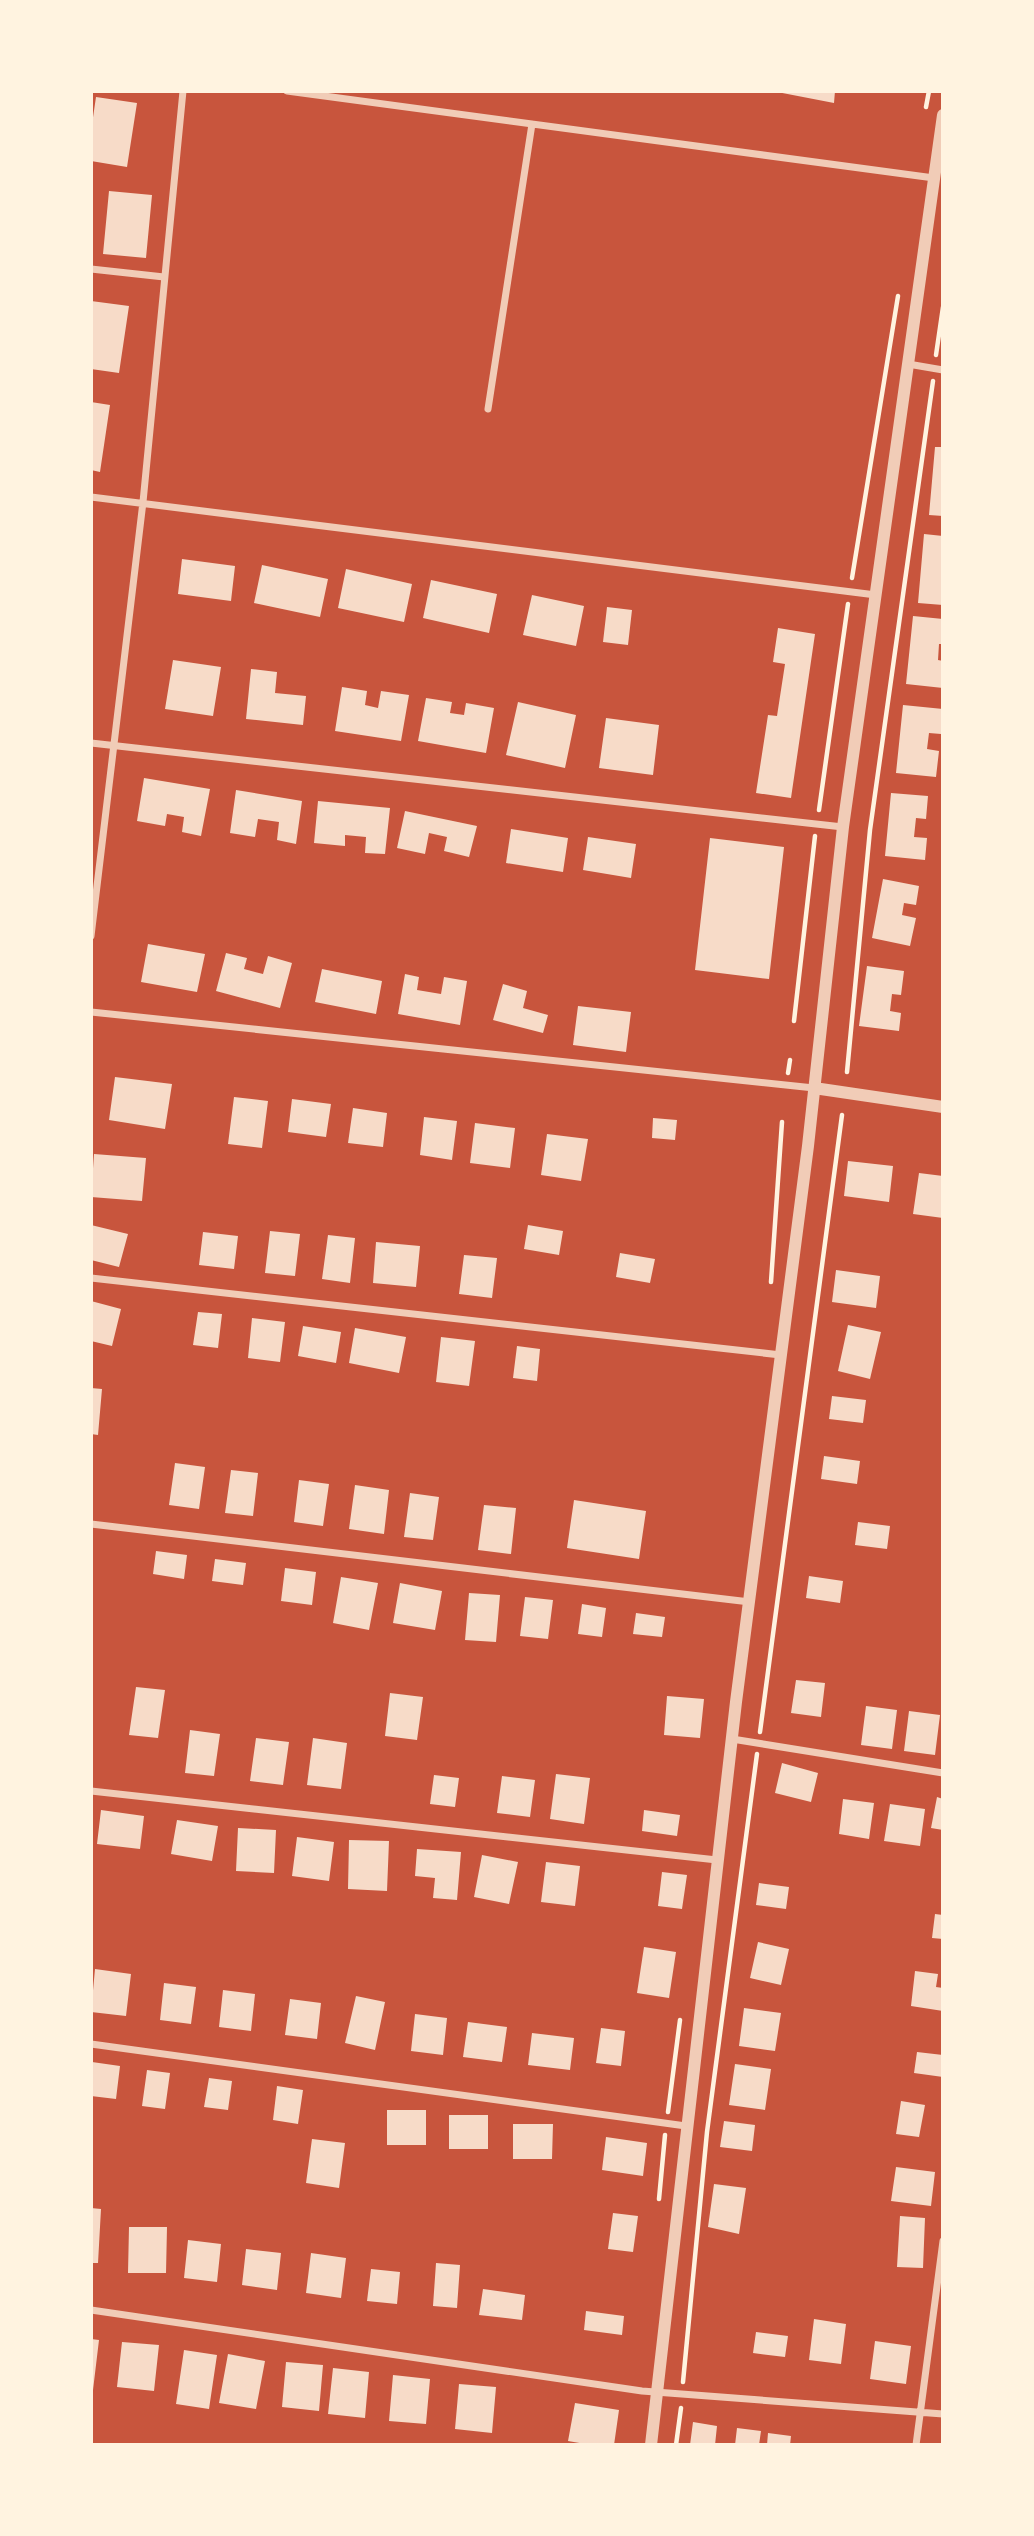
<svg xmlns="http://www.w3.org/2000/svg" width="1034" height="2536" font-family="'Exo 2',sans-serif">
<rect width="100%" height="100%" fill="#c8553d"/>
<path fill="#f7dbc8" d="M772,91H835L834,103Z
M96,97L137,103L127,167L91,161V131Z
M109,191L152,195L146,258L103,254Z
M91,301L129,306L119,373L91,369Z
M91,402L110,405L100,472L91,470Z
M935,447H943V516L929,515Z
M924,534L943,536V605L918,603Z
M182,559L235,566L231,601L178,594Z
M262,565L328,579L320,617L254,603Z
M346,569L412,584L404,622L338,608Z
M431,580L497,594L489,633L423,618Z
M532,595L584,606L576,646L523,635Z
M607,607L632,610L628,645L603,642Z
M913,616L943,619V644H939L938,660L943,661V688L906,684Z
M778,628L815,634L791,798L756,793L768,715L777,716L785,664L773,662Z
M173,660L221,667L213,716L165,709Z
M251,669L277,672L275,693L306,696L303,725L246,719Z
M342,687L367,691L365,705L378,708L381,691L409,695L401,741L335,731Z
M426,698L452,702L450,713L464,715L466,703L494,708L486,753L418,741Z
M518,702L576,715L565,768L506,755Z
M903,705L943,709L941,734L929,733L927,749L939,751L936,777L896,773Z
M606,718L659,725L653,775L599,768Z
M144,778L210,789L201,836L182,832L184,817L167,814L165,826L137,821Z
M236,790L302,801L296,844L277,840L279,822L258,819L255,837L230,833Z
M891,793L928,796L926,819L916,818L914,837L927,838L925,860L885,856Z
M318,801L390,808L385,854L365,853L366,837L345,835V846L314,843Z
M405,811L477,826L469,857L444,851L447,837L429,833L425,854L397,848Z
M511,829L568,838L563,872L506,863Z
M588,837L636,844L631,878L583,870Z
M710,838L784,847L769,979L695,970Z
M883,879L919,886L916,905L904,903L902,915L916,918L910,946L872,938Z
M148,944L205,954L197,992L141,982Z
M226,953L247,958L244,969L263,974L268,956L292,963L280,1008L216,991Z
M867,966L904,971L901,995L892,994L890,1011L901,1013L899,1031L859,1026Z
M322,969L382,981L376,1014L315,1002Z
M405,974L419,977L417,990L441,994L444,977L467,981L460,1025L398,1014Z
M503,984L527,991L523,1008L548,1015L543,1033L493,1020Z
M578,1006L631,1012L626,1052L573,1045Z
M115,1077L172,1084L165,1129L109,1120Z
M234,1097L268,1101L262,1148L228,1144Z
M292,1099L331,1104L326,1137L288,1132Z
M353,1108L387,1113L383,1147L348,1143Z
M424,1117L457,1121L452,1160L420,1155Z
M653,1118L677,1120L675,1140L652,1138Z
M475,1123L515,1128L510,1168L470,1163Z
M547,1134L588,1139L581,1181L541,1175Z
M94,1154L146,1158L142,1201L91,1197Z
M848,1161L893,1166L889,1202L844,1196Z
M919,1173L943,1176V1218L913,1214Z
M91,1225L128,1234L119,1267L91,1260Z
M528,1225L563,1231L559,1255L524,1249Z
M270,1231L300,1234L295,1276L265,1273Z
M203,1232L238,1236L234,1269L199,1265Z
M328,1235L355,1238L350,1283L322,1279Z
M376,1242L420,1246L416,1287L373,1283Z
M620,1253L655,1259L650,1283L616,1277Z
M464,1255L497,1258L492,1298L459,1294Z
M836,1270L880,1276L876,1308L832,1302Z
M91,1301L121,1309L112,1346L91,1341Z
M198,1312L222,1314L218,1348L193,1345Z
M252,1318L285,1322L280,1362L248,1358Z
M848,1325L881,1332L870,1379L838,1371Z
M303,1326L341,1332L336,1363L298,1356Z
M355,1328L406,1337L399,1373L349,1363Z
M441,1337L475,1341L469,1386L436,1382Z
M517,1346L540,1349L537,1381L513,1378Z
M91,1388L102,1389L98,1435L91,1434Z
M832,1396L866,1400L863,1423L829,1419Z
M824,1456L860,1461L857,1484L821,1479Z
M175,1463L205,1467L199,1509L169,1505Z
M231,1470L258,1473L253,1516L225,1513Z
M299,1480L329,1484L323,1526L294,1522Z
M355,1485L389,1490L384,1534L349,1529Z
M410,1493L439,1497L433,1540L404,1537Z
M574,1500L646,1511L639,1559L567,1548Z
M484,1505L516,1508L511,1554L478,1550Z
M858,1522L890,1526L887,1549L855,1545Z
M156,1551L187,1555L184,1579L153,1574Z
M215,1559L246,1563L243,1585L212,1581Z
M285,1568L316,1572L312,1605L281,1601Z
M809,1576L843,1581L840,1603L806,1598Z
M341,1577L378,1583L369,1630L333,1623Z
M400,1583L442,1591L435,1630L393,1623Z
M469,1593L500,1595L496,1642L465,1640Z
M525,1597L553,1600L548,1639L520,1636Z
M582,1604L606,1608L602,1637L578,1634Z
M636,1613L665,1617L662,1637L633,1634Z
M796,1680L825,1683L821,1717L791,1713Z
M136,1687L165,1690L158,1738L129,1735Z
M390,1693L423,1697L417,1740L385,1736Z
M667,1696L704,1699L700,1738L664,1735Z
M866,1706L897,1710L892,1749L861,1745Z
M909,1711L940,1715L935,1755L904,1751Z
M190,1730L220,1734L214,1776L185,1773Z
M256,1738L289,1742L283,1785L250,1781Z
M313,1738L347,1743L341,1789L307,1785Z
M782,1763L818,1773L811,1802L775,1793Z
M556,1774L590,1778L584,1824L550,1819Z
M434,1775L459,1778L455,1807L430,1804Z
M502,1776L535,1780L530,1817L497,1813Z
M937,1797L943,1799V1830L931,1828Z
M843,1799L874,1803L869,1839L839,1834Z
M890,1804L925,1809L920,1846L884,1841Z
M101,1810L144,1816L140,1849L97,1844Z
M644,1810L680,1815L677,1836L642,1831Z
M177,1820L218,1826L212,1861L171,1854Z
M238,1828L276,1830L274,1873L236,1871Z
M297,1837L334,1842L329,1881L292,1876Z
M349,1840L389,1841L387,1891L348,1889Z
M417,1849L461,1852L457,1900L433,1898L435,1878L415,1876Z
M482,1855L518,1862L509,1904L474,1897Z
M546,1862L580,1866L575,1906L541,1902Z
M662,1872L687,1875L682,1909L658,1906Z
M759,1883L789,1887L786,1909L756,1905Z
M935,1914L943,1915V1939L932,1938Z
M758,1942L789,1949L781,1985L750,1978Z
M644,1947L676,1952L669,1998L637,1993Z
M95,1969L131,1974L126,2016L91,2012Z
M915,1971L938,1974L936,1987L943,1988V2011L911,2006Z
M164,1983L196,1987L191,2024L160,2020Z
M223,1990L255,1994L251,2031L219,2027Z
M356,1996L385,2002L375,2050L345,2043Z
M290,1999L321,2003L317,2039L285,2035Z
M744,2008L781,2013L775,2051L739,2046Z
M415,2014L447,2018L443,2055L411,2051Z
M468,2022L507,2027L502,2062L463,2057Z
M601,2028L625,2031L621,2066L596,2063Z
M532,2033L574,2038L570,2070L528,2065Z
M917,2052L943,2055V2077L914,2073Z
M92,2062L120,2066L116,2099L91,2096Z
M735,2064L771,2069L765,2110L729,2105Z
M147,2070L170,2073L165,2109L142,2106Z
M209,2078L232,2081L228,2110L204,2107Z
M277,2086L303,2090L298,2124L273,2120Z
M901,2101L925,2105L919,2137L896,2134Z
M387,2110H426V2145H387Z
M449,2115H488V2149H449Z
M724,2121L755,2125L752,2151L720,2147Z
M513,2124H553L552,2159H513Z
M606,2137L647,2143L643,2176L602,2170Z
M312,2139L345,2143L339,2188L306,2183Z
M896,2167L935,2172L931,2206L891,2201Z
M714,2184L746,2188L739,2234L708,2227Z
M91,2208L101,2209L98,2263H91Z
M613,2213L638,2216L633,2252L608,2249Z
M900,2216L925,2218L923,2268L897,2267Z
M129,2227H167L166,2273H128Z
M188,2240L221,2244L217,2282L184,2278Z
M246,2249L281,2253L277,2290L242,2285Z
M311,2253L346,2258L341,2298L306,2293Z
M436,2263L460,2265L457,2308L433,2306Z
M371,2269L400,2272L397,2304L367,2301Z
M483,2289L525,2295L522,2320L479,2315Z
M586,2311L624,2316L622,2335L584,2330Z
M814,2319L846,2324L841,2364L809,2360Z
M756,2332L788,2336L785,2357L753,2353Z
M91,2339L99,2340L93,2390H91Z
M875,2341L911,2346L906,2384L870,2379Z
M122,2342L159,2345L154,2391L117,2387Z
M184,2350L217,2355L209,2409L176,2404Z
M228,2354L265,2361L256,2409L219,2403Z
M286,2362L323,2365L319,2411L282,2407Z
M333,2368L369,2372L365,2418L328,2414Z
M393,2375L430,2379L426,2424L389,2421Z
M459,2384L496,2387L492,2433L455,2429Z
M575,2403L619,2410L614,2445H591L568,2441Z
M693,2422L717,2426L715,2445H690Z
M737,2428L761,2431L759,2445H735Z
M768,2433L791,2436L790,2445H767Z"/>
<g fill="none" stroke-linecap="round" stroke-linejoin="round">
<path stroke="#fff3e0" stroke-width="4.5" d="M926,107L929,91
M936,355L943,307
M852,578L898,296
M819,810L848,604
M794,1021L815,836
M847,1072L870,830L933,381
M788,1073L790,1060
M771,1282L782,1122
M760,1732L842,1115
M668,2112L680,2020
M659,2199L665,2135
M683,2382L707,2132L757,1754
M676,2445L681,2408"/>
<path stroke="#f1ccb7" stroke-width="7" d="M287,91L934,178
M91,269L164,277
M908,364L943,370
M488,409L532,124
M91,497L876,595
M91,743L843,827
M91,936L143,502L183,91
M91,1012L814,1088
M91,1278L781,1355
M91,1524L750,1602
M732,1739L943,1773
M91,1791L717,1860
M91,2044L686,2126
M91,2310L642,2391L943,2414
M916,2445L943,2241"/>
<path stroke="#f1ccb7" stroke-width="12" d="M814,1088L943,1107
M651,2445L736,1702L808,1146L843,827L943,115"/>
</g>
<rect width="1034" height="2536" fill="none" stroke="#fff3e0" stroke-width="186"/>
</svg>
